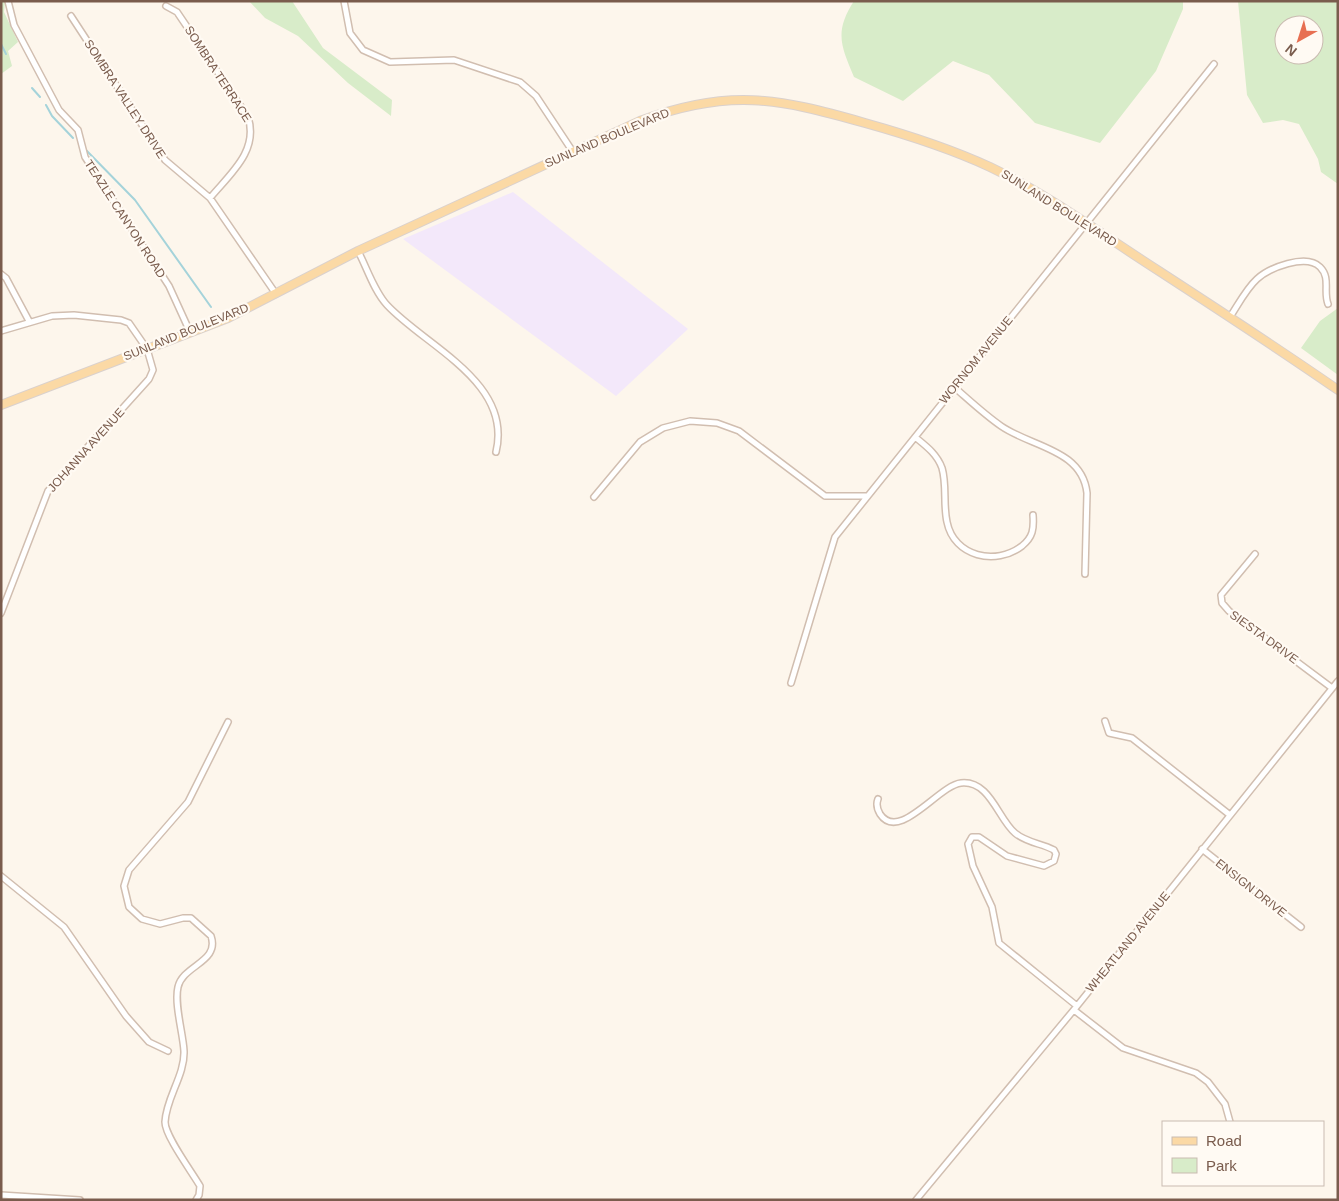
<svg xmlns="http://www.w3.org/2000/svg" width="1339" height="1201" font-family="Arial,sans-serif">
<rect width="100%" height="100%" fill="#fdf6ec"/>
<path fill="#f3e8fa" d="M513,192L688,329L616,396L403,239Z"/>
<path fill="#d8ecc9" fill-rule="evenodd" d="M1,1H5L4,12L18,42L8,51L12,66L1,74Z
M249,1H292L323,48L392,100L391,116L348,83L298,36L265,18Z
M854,1H1183V9L1156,71L1100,143L1035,123L989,75L953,61L903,101L854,77C841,46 834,32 854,1Z
M1238,1H1338V184L1321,172L1318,159L1299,124L1283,120L1263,123L1247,95ZM1284,25H1314V55H1284Z
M1338,308V375L1301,348L1320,321Z"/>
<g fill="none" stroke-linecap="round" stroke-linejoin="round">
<path stroke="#a5d3da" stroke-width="2" d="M1,44L6,54
M32,88L40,97
M46,105L52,116L73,138
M84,148L135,200L211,307"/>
<defs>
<path id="street" d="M8,1L14,25L59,110L78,130L85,157L169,286L190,332
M344,1L350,33L363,50L390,62L454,60L520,82L536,96L573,152
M166,6L177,12L248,117C259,151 230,174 210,198
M71,16L165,160L210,198L276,294
M358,251C367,268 374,291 387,305C425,346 513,382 496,452
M1,274L6,278L29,321
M1230,317C1238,305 1246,289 1257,279C1269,268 1306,253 1320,267C1331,278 1323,291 1328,304
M1,331L52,316L74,315L121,320L129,323L147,349L153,370L149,379L48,491L1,613
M954,387C969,400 985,415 1001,426C1031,447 1082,449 1087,493L1085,574
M915,437C926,446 937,454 942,468C947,485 943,504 947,522C954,557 996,566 1022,546C1033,537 1034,529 1033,515
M594,497L640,442L663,428L690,421L717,423L739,431L825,496H867
M1255,554L1221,595L1222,603L1229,611L1332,688
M791,683L835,537L1214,64
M1105,721L1109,733L1132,738L1230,815
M878,799C876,804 877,809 880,814C899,843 939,785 961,783C990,780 998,819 1015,833C1027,843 1041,843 1054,850L1056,854L1054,861L1044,866L1007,856L979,837H972L968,844L973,866L992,907L999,943L1077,1006
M1202,849L1301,927
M1,876L64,927L126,1016L149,1042L168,1051
M1074,1010L1123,1048L1196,1073L1208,1082L1225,1104L1230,1122
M1,1195L80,1200
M196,1200L199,1195L200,1186C192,1172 165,1136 165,1122C166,1098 185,1075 184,1051C183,1033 174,1004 178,987C183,965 220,962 211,936L191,918H183L160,924L142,919L129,907L124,886L129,870L188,802L228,722
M916,1200L1077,1006L1338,681"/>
<path id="primary" d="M1,405L228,318L358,251L640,121C728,88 778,98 865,123C908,135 949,148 990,167C1049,195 1104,236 1159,271C1219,310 1279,349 1338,390"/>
</defs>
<use href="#street" stroke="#d1beb0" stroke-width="8"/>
<use href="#primary" stroke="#dad1cd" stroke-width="10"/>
<use href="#street" stroke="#fff" stroke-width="5"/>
<use href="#primary" stroke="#fbd9a5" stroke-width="8"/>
</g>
<g text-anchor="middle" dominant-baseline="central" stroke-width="4.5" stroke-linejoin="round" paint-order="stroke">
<g font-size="12" fill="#7a5c4d" stroke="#fffaf3">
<text transform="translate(218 74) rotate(57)">SOMBRA TERRACE</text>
<text transform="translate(125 99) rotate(57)">SOMBRA VALLEY DRIVE</text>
<text transform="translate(607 138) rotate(-23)">SUNLAND BOULEVARD</text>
<text transform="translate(1059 208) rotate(32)">SUNLAND BOULEVARD</text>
<text transform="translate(125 219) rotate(57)">TEAZLE CANYON ROAD</text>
<text transform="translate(186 332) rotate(-22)">SUNLAND BOULEVARD</text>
<text transform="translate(976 360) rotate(-51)">WORNOM AVENUE</text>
<text transform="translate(86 450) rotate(-48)">JOHANNA AVENUE</text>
<text transform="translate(1264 637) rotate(36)">SIESTA DRIVE</text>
<text transform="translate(1251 888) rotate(38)">ENSIGN DRIVE</text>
<text transform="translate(1128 942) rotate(-51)">WHEATLAND AVENUE</text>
</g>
</g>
<rect width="1339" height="1201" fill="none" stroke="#7a5c4d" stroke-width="5"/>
<rect x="1162" y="1121" width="162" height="65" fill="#fffaf3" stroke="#cabbb1"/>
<rect x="1172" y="1137" width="25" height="8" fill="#fbd9a5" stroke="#cabbb1"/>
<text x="1206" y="1146" font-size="15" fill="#7a5c4d">Road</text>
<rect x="1172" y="1158" width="25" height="15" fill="#d8ecc9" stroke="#cabbb1"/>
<text x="1206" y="1171" font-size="15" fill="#7a5c4d">Park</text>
<g transform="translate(1299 40) rotate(219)"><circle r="24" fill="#fffaf3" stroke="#cabbb1"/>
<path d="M0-4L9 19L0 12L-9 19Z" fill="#e76f51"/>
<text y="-8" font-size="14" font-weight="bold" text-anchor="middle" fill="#7a5c4d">N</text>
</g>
</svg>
